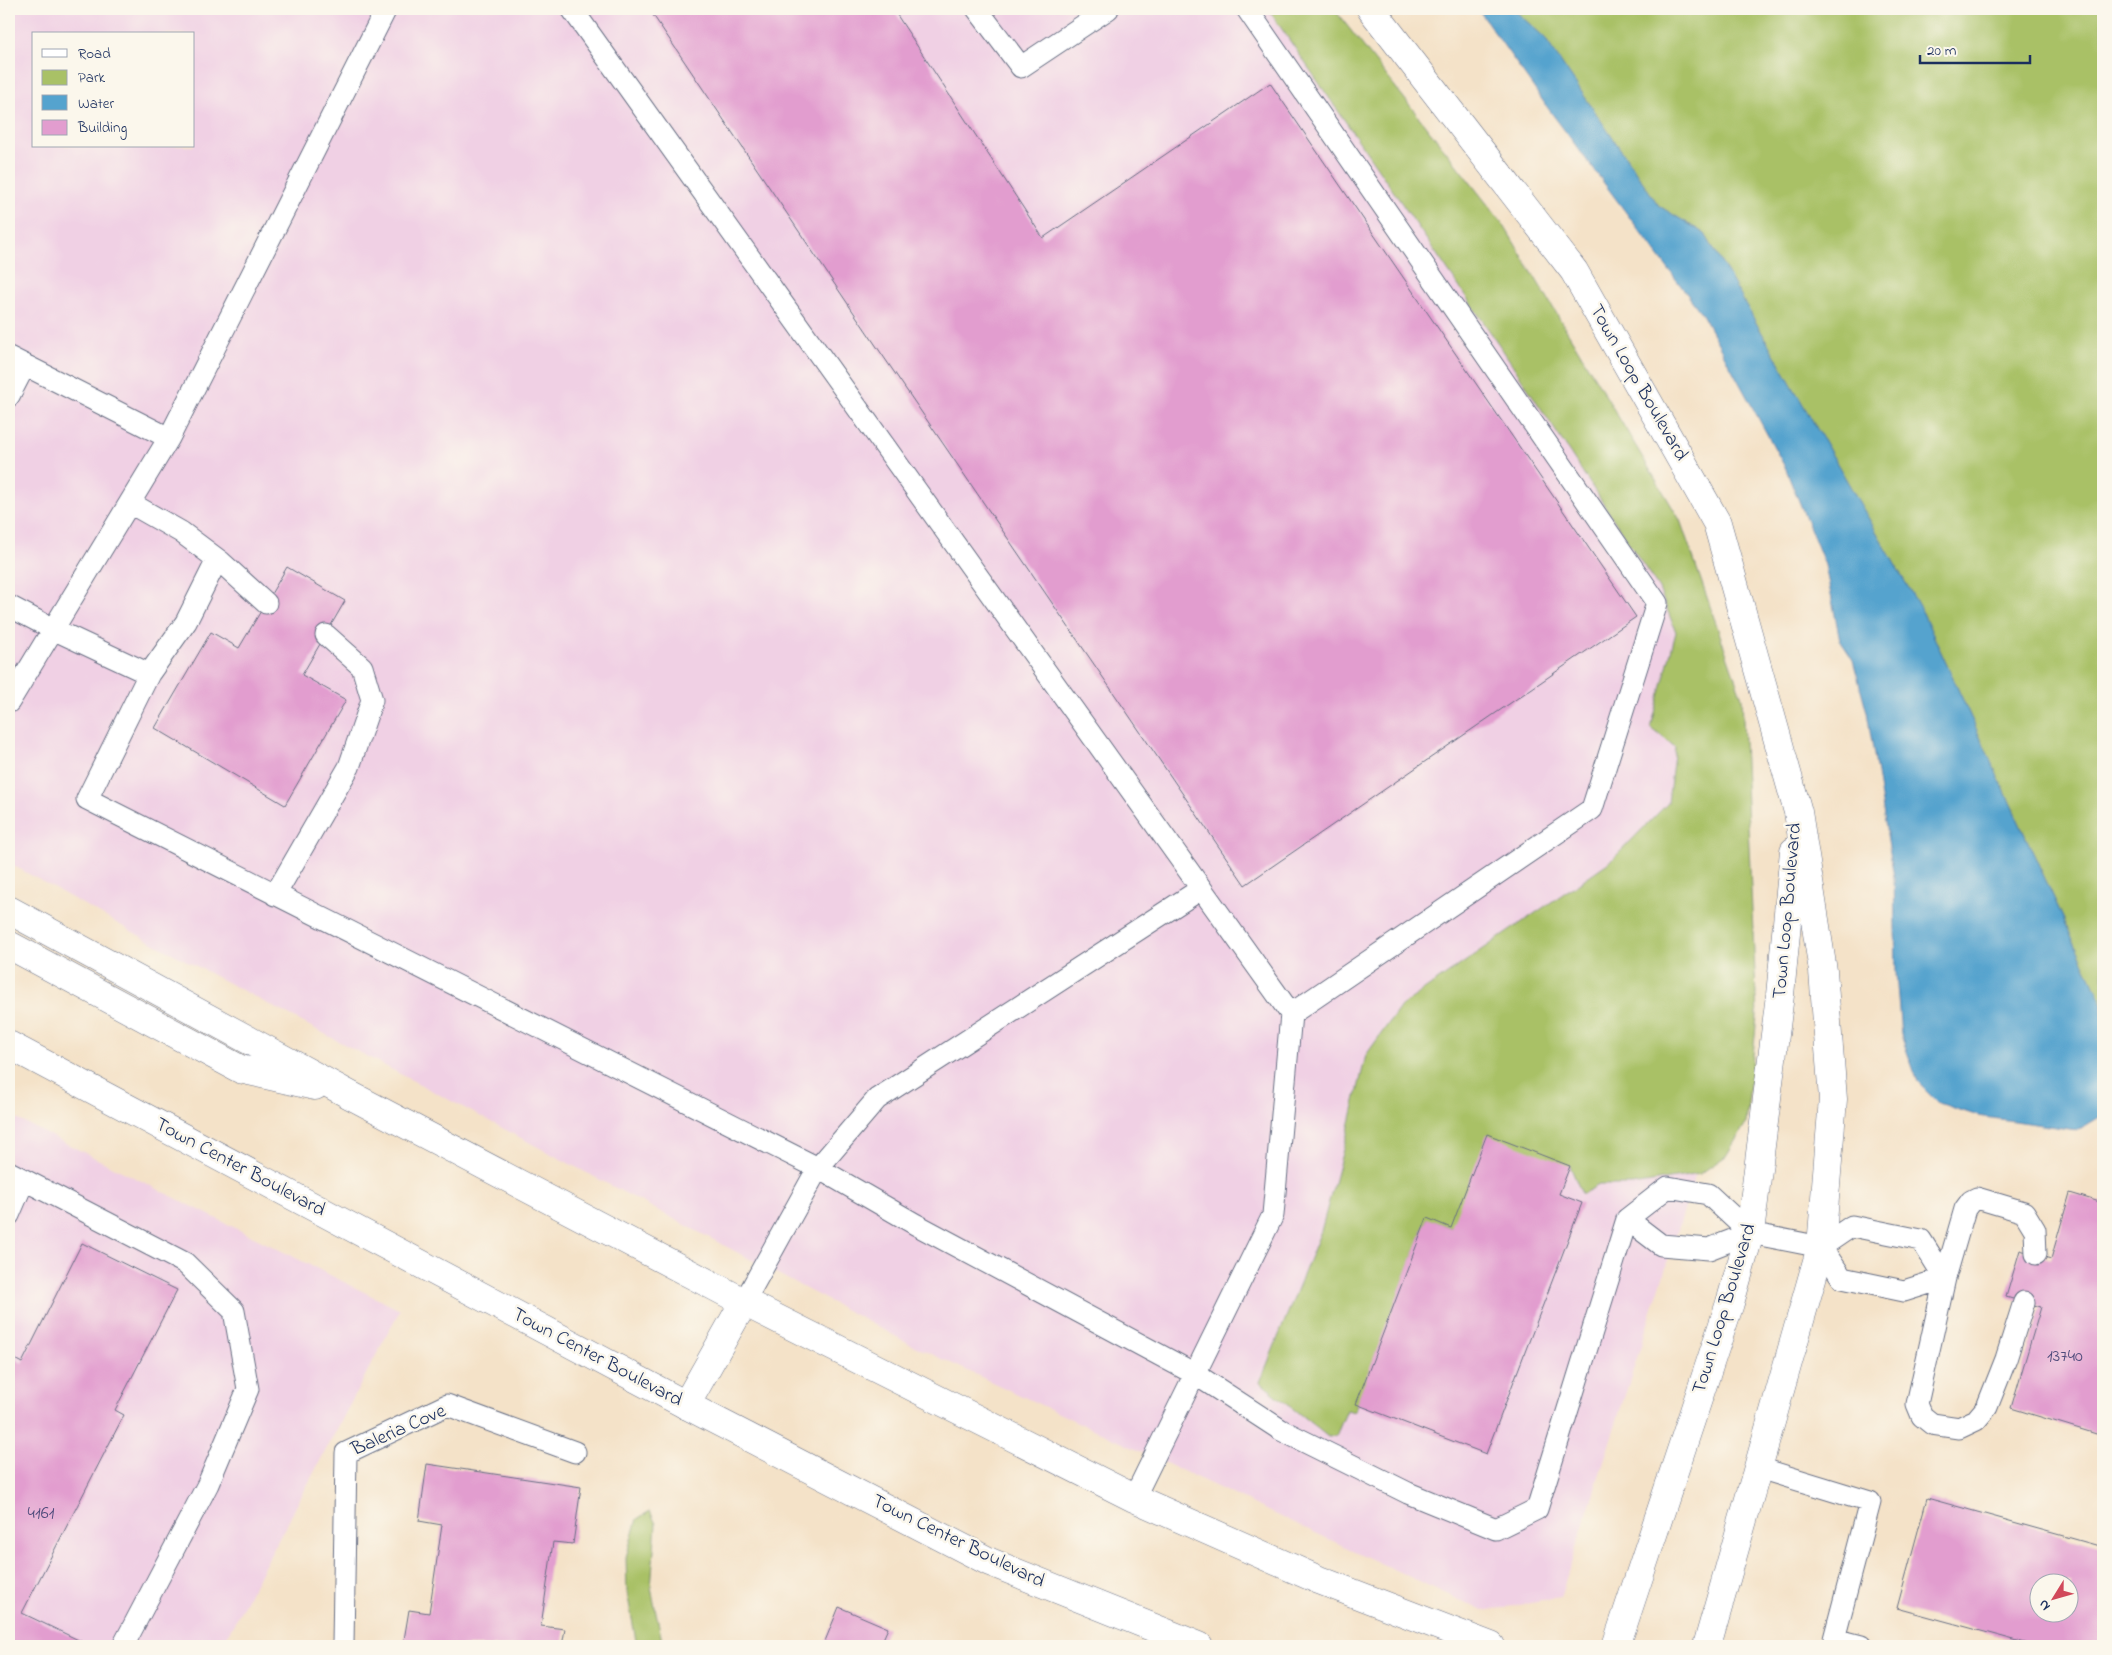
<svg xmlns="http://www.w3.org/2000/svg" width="2112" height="1655" font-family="'Indie Flower',sans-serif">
<rect width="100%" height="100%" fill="#fbf7ec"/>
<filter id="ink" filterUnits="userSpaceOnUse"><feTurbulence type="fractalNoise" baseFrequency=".02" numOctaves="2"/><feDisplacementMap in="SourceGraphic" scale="10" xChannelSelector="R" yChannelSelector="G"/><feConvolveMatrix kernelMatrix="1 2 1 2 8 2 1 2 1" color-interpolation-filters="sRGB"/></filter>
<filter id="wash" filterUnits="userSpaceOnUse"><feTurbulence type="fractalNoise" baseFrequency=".0096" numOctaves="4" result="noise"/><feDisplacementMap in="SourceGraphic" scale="20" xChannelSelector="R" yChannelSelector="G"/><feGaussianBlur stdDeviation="1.12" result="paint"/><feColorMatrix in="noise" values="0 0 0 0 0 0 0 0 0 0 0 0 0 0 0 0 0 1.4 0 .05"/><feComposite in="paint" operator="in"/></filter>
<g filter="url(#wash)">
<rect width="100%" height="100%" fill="#f4e2c8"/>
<path fill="#f0d0e4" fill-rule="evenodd" d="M9,9H1322L1669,522L1708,1136L1560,1598L1483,1611L910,1344L149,941L9,863ZM34,34H194V146H34Z
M9,1115L400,1310L222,1646H9Z"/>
<path fill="#a9c166" stroke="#627862" d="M1268,9H1334L1503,224L1680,520L1742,698L1757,1016L1746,1123L1726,1156L1700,1174L1633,1185H1599L1582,1194L1570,1166L1451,1228L1427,1219L1354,1412L1347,1410L1336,1436L1328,1437L1260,1382L1321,1231L1348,1131L1366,1055L1401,1006L1612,860L1668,803L1675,747L1651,728L1676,632L1659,589L1504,352Z
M1513,9H2103V1005L1923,613L1705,234L1659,206L1544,37Z
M650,1511L656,1524L651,1588L663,1646H637L627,1592L626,1557L637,1519Z"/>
<path fill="#55a3ce" stroke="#386996" d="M1478,9H1513L1544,37L1659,206L1705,234L1923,613L2103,1005V1115L2078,1130L1978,1116L1939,1103L1918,1082L1901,1035L1896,972L1894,877L1867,712L1853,660L1840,640L1825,565L1786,469L1702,314L1550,111Z"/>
<g id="blocks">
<path fill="#e29dcf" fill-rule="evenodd" d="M649,9H893L1043,238L1270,83L1636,617L1245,885L879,350Z
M287,567L345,601L302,675L346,700L285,805L155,728L211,632L239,648Z
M1487,1134L1570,1166L1559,1194L1582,1203L1486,1454L1356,1404L1427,1218L1451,1228Z
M2070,1193L2103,1203V1436L2011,1408L2041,1307L2006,1297L2020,1250L2051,1259Z
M82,1243L177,1290L115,1410L124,1415L22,1613L91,1646H9V1356L22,1363Z
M427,1464L581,1487L573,1544L553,1542L541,1626L565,1629L562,1646H403L409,1610L429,1613L442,1525L419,1521Z
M1927,1498L2103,1547V1646H2036L1897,1608ZM2040,1582H2070V1612H2040Z
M839,1607L888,1628L880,1646H823Z"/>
</g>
</g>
<g filter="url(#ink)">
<use href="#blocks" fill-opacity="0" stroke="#676e83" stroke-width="1"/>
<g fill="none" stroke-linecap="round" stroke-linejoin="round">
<defs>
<path id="service" d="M572,9L1291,1014L1273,1215L1134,1498
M977,9L1021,67L1108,9
M1247,9L1657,603L1592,809L1291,1014
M9,357L169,438
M9,396L25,365
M130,503L181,532L221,562L266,603
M9,606L53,629L149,674L87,799L818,1168L915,1224L1195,1374L1281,1430L1408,1493L1496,1529L1537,1509L1627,1219L1668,1187L1708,1194L1750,1233
M149,674L186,622L217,560
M9,702L169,438L386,9
M275,895L349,767L372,700L362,667L326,635
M9,1172L185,1263L234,1311L248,1389L208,1484L123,1646
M9,1215L24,1180
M1627,1219L1661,1245L1709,1249L1750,1233L1821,1247L1852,1226L1921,1240L1945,1278
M1821,1247L1842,1278L1904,1291L1945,1278
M744,1302L818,1168L877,1099L1201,889
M2024,1302L2006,1359L1987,1407L1976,1420L1959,1428L1932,1424L1922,1416L1917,1404L1945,1278L1965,1209L1971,1201L1977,1198L2024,1212L2035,1230L2036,1254
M1759,1468L1870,1502L1834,1639L1861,1646
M343,1646L346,1453L447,1405L575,1452"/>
<path id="minor" d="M686,1405L744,1302"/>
<path id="tertiary" d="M1371,9L1574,271L1717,523L1798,812L1823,971L1833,1099L1821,1247L1707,1646
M9,910L350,1095L744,1302L1134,1498L1319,1580L1491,1646
M9,945L240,1069L315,1086
M9,1045L686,1405L990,1562L1199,1646
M1616,1646L1730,1303L1750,1233L1780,995L1794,851"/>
</defs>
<use href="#service" stroke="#676e83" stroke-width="23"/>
<use href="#minor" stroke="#676e83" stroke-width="29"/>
<use href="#tertiary" stroke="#676e83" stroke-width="29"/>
<use href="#service" stroke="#fff" stroke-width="21"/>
<use href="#minor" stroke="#fff" stroke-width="28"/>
<use href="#tertiary" stroke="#fff" stroke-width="28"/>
</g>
</g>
<g text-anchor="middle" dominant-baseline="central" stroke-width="5" stroke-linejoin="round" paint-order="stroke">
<g font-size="18" fill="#4d4a7a">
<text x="2065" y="1357">13740</text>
<text x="41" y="1514">4161</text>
</g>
<g font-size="20" fill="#1b2f5e" stroke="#fbf7ec">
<text transform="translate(1638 383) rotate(60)">Town Loop Boulevard</text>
<text transform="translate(1788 911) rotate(-85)">Town Loop Boulevard</text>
<text transform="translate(240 1168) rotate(28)">Town Center Boulevard</text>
<text transform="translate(1725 1309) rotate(-73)">Town Loop Boulevard</text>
<text transform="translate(597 1358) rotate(28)">Town Center Boulevard</text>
<text transform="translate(399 1431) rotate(-24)">Baleria Cove</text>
<text transform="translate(958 1542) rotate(26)">Town Center Boulevard</text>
</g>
</g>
<rect width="2112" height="1655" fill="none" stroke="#fbf7ec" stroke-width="30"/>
<rect x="32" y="32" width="162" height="115" fill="#fbf7ec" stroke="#a1a7b3"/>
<rect x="42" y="49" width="25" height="8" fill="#ffffff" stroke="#a1a7b3"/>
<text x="78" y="58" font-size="15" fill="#1b2f5e">Road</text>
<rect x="42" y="70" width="25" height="15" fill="#a9c166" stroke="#a1a7b3"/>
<text x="78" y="82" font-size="15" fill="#1b2f5e">Park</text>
<rect x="42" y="95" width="25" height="15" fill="#55a3ce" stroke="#a1a7b3"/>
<text x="78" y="108" font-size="15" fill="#1b2f5e">Water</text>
<rect x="42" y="120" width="25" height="15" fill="#e29dcf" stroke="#a1a7b3"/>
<text x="78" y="132" font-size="15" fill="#1b2f5e">Building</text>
<g transform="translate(2054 1598) rotate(233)"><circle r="24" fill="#fbf7ec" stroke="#a1a7b3"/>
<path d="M0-4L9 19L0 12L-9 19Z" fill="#d1495b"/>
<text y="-8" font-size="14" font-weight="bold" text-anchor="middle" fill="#1b2f5e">N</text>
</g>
<path d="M1920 55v8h110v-8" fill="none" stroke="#1b2f5e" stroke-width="2.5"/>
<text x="1927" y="55" font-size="15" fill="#1b2f5e" stroke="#fbf7ec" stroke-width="4" paint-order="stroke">20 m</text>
</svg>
